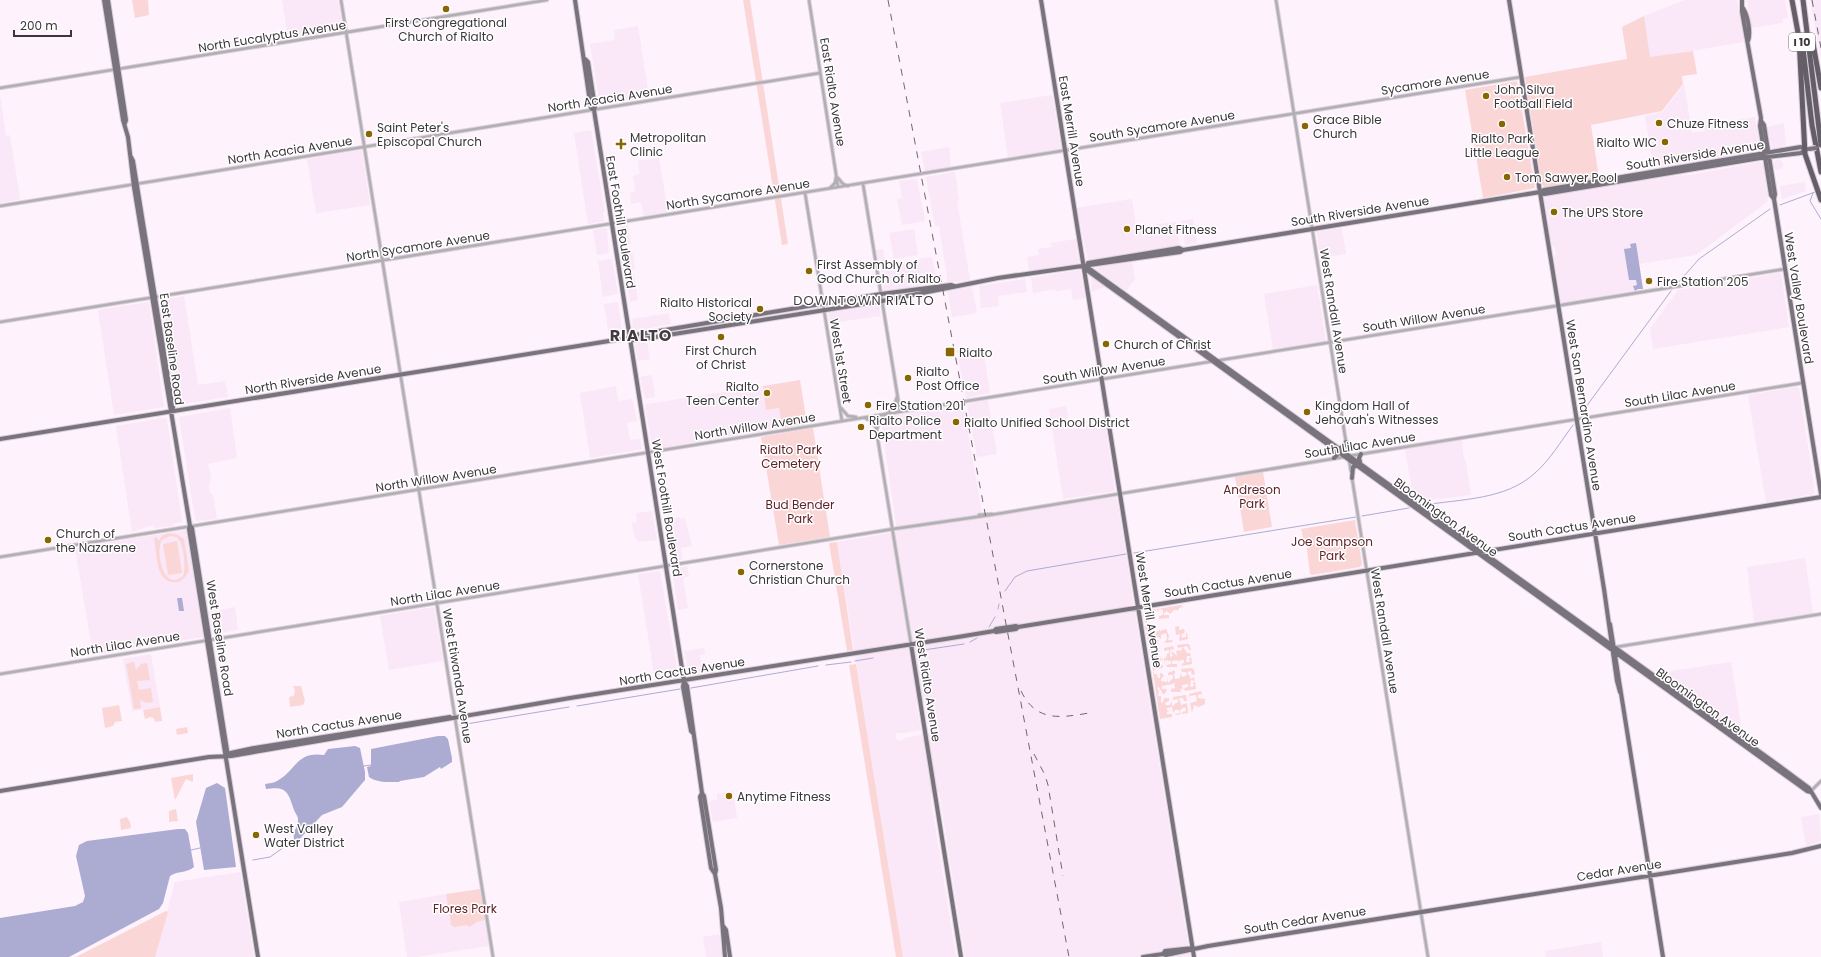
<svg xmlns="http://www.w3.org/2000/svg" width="1821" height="957" font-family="Poppins,sans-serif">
<rect width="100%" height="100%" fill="#fef2fc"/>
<path fill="#fae7f7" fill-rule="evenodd" d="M282,0H338L343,30L288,39Z
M1685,0H1737L1744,42L1650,58L1644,16Z
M1747,0H1785L1788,18L1783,19V23L1751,28Z
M1810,0H1821V57Z
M638,26L649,97L600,104L590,44L615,40L614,30Z
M1684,84L1692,133L1705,131L1704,125L1755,117L1760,149L1759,151L1660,167L1655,166L1652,160L1645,116L1663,112Z
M0,95L6,136L10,135L20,199L0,203Z
M1052,95L1061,149L1008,157L1000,103Z
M1784,123L1786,145L1777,148H1772L1767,127Z
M591,130L605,212H603L604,221L588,224L574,133Z
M949,147L951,167L925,171L921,152Z
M362,150L370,205L316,213L307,159Z
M659,158L668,212L644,216L641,202L631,204L630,193L635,191L633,176L640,174L638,161Z
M1773 165a5 5 0 1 1 10 0a5 5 0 1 1-10 0Z
M1760,162L1763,164L1768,197L1767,202L1696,255L1639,264L1643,289L1563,303L1561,301L1554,258L1556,254L1555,248L1552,245L1548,223L1549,221L1544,198L1546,196L1672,176L1689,175Z
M955,172L959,200L957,201L970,280L948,283L939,226H935L926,177Z
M917,179L925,221L902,225L897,199L902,198L899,181Z
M1805,182L1806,191L1782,199L1780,186Z
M1132,199L1136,227L1176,222L1180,246L1088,261L1077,208Z
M1193,219L1197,243L1185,245L1181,221Z
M628,225L631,244L621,246L617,227Z
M605,228L607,229L609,253L597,255L593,230Z
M1342,228L1346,254L1320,258L1317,232Z
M914,229L918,255L894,259L889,233Z
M1076,239L1079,263L1029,271L1027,257L1039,255L1038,249L1052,247L1051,243Z
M883,249L885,261L879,262L876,250Z
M633,253L635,269L624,270L621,255Z
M932,257L938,284H931L884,291L881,267L918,261V259Z
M612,259L618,294L603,297L598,261Z
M1132,262L1135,279L1126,291L1096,269L1097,267Z
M1080,270L1085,298L1073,300L1071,289L1056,291L1055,289L1033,293L1031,278Z
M1779,273L1781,274L1789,327L1653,349L1650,329L1678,290Z
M634,274L638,300L630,302L625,276Z
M1091,277L1105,287L1092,292Z
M1025,279L1027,292L998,296L999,306L981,308L979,286Z
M1317,285L1326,341L1273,349L1264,294Z
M972,287L977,313L952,317L948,291Z
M184,296L198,385L225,381L228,397L175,405L159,302L163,300Z
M149,302L164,407L114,415L98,310Z
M618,302L622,332L620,335L609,336L604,304Z
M879,305L881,316L830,323L828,313Z
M669,313L671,324L633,331L632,319Z
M647,342L650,359L638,361L635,345L637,343Z
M983,347L990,393L966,398L957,351Z
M652,375L655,397L645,399L640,377Z
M616,386L618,401L631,399L633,401L637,421L627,423L630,440L640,439L642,449L590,458L580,393Z
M763,386L767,410L779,408L782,428L653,449L652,447L645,406L647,404Z
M1797,387L1799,388L1815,492L1814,494L1766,502L1748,395Z
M988,400L997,454L977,457L967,404Z
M963,404L983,518L1115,497L1117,499L1190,957H965L939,792L930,794L956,957H903L837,542L897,532L881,419L885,417ZM925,701L930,733L905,738L900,741L896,739V733H904L921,730L916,703Z
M1066,406L1070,429L1105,424L1115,491L1063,499L1049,409Z
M230,408L237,458L208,464L211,476L209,487L210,493L213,496L217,519L197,521L195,519L179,417Z
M162,418L167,419L182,521L181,522L173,524V526L154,528L153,525L132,532L116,426Z
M1460,440L1462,441L1464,459L1466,462L1471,495L1421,501L1413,497L1405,449Z
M668,488L671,505L663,506L659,490Z
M652,511L657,540L638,542L634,535L632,523L637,522L636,513Z
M680,517L681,519L685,518L692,546L681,548L682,560L671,561L664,520Z
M186,530L203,637L93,655L75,548Z
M1805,558L1813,613L1754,622L1747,567Z
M687,566L689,576L683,578L688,608L678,610L672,569Z
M660,571L678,676L655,680L638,574Z
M235,607L238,630L213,634L209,612Z
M434,607L443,661L389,670L380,616Z
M704,648L705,654L700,655L703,672L689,675L684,651Z
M151,654L160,707L132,711L123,659Z
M1731,662L1743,736L1665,679L1671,671Z
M733,791L737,818L713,822L709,801L717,800V794Z
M1819,814L1821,841L1806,846L1801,817Z
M240,872L254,957H155L175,882Z
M446,894L451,925H468L485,920L489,946L417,957H407L399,902Z
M719,934L723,957H706L703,937Z
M1601,942L1603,957H1546L1545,951Z"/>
<path fill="#fbd6d6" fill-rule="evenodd" d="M132,0H148L149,15L135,18Z
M743,0H750L788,244L782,245Z
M1644,16L1650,57L1693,51L1697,74L1682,76L1683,84L1662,111L1591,125L1599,178L1545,187L1542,185L1525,77L1627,59L1622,27Z
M1517,81L1535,188L1483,198L1465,90Z
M800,380L807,424L782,428L779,408L766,410L763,386Z
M813,428L830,537L779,545L761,437Z
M1263,472L1272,527L1244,532L1235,477Z
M1355,520L1362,564L1360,567L1312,575L1310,574L1306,542L1303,538L1301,529Z
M170,533L178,535L184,539L189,571C185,577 181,584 172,582C155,580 157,551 154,538L157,537L158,541L163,535ZM170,536C173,536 177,537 179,540C184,546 186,569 183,576C163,593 155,550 162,540Z
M177,541L182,573L168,575L163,544Z
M837,542L853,650L847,651L829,543Z
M1181,605L1183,607L1179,608V610H1174L1170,614L1167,611L1164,613V615H1169V618L1159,619V616L1163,615V610L1160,609L1157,612V609Z
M1156,609V612L1150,611V616H1155V618L1151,620L1150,616L1147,617V622L1145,623L1143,612Z
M1151,624L1156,626L1157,628L1152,629L1153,632L1159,631V628L1160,631L1166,629L1169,636L1168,640H1172L1173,642L1164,643L1167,639L1166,633L1161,635V639L1158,637L1154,638V640H1159L1157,645H1155L1154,641H1151V645L1149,646L1145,626H1147L1149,633L1152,629Z
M1179,626V630L1184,629L1185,632L1181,635L1182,638L1186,637V633H1187L1188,639L1179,641L1180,634L1176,635L1175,627Z
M1185,644H1189L1191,650H1189L1187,646L1183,647L1187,653H1190L1191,656H1187L1186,662H1190L1189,658L1191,657L1192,664L1181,666L1184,662V660L1178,661L1179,666L1177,660L1172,661V664H1177V667H1167L1166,665L1171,664V661H1168V659L1167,661L1165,660V666L1164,659L1158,662V665H1163V667L1159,669L1158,665L1156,666L1155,670L1153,671L1149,649H1153L1150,652L1152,655L1156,653V649L1160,650L1157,654V657L1160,656L1161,659L1166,658L1167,654L1169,653V650L1164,651V648L1173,646L1174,649L1170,650V657L1173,656L1171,652H1173L1177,656L1176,651L1182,650V647L1178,648L1177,645Z
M134,662L136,670L141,664L147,663L150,680L137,681L139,690L151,688L153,702L146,703L140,700L141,708L134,709L126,664Z
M856,664L903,957H896L849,665Z
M1192,668L1194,670L1195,674L1192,675L1191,671L1187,672L1191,679L1194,677L1195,681L1191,680L1190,687L1194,686L1193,682H1195L1196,689L1185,691L1184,688L1188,687V684L1182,685L1183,690L1180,688L1181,692H1171V689L1175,688L1174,682L1173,684L1162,686V689H1167L1165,694H1163L1159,687L1157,688L1159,691L1158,696H1161V703L1163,702L1164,698H1169V701L1165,703L1166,705H1170L1172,701V706H1174V704L1178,702V699L1173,700V697L1186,695L1187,701H1184L1183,698H1179L1181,705L1187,703L1188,713L1182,714V712L1186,711L1185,707L1180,710L1181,714L1176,715L1175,714L1180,713L1179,710H1175L1173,713L1172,707L1167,708V710L1169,712H1167V714H1172V717L1160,719L1153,672L1161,671L1154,672V674H1157L1158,678H1160V673H1162L1164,676L1161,679V681L1167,682V677L1168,683L1173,678V675H1168V673L1175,670V673L1174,674L1175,679L1180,678V674L1183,677L1187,675L1186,672H1182L1181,669Z
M293,686H301L305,701L303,705L290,707L289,697L294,696L295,690Z
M1201,691L1202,694L1198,695V698L1205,699V704L1199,707L1194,705L1192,713L1190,702L1191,703L1197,701L1196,695L1190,696V700L1189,694Z
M119,705L122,721L115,722L113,726L105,728L102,708Z
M160,707L162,721L155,722L154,718L150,717L145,719L143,710Z
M187,727L188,733L177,735L176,729Z
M193,774V782L186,779L175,800L171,778Z
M176,809L178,821L169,822V811Z
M127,817L130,822L131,828L121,830L120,819Z
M480,889L485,920L477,922L469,927L467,925L454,927L451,925L446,894Z
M166,911L168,912L155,957H76Z"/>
<path fill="#acacd3" d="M1636,243L1643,289H1638L1635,291L1633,286L1637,285L1636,280H1629L1624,249L1631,248L1630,244Z
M177,598H182L184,611H179Z
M438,736H445L448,739L452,758V762L441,769L440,767L424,777L400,781L399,782C390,782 377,783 369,777L367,767L371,766V749Z
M355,746L360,748L365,772V780L342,807L322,815L295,844C291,830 298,830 298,819C298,816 295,813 294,810C288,792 287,786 266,789L265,784C269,783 274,783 277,781C297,770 296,751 324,755L328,749Z
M217,783L225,788L236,867L204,870L196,822L206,788Z
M178,829H185L188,833L194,867C187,873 177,871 170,876L163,903L159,909L69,957H0V918L75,906L83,902L85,896L76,856L79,845L87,841Z"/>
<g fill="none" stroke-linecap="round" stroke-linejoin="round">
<path stroke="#acacd3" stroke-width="1" d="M1813,193L1810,201L1821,219
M1780,205L1815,192
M1677,284L1699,259L1770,209
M1580,415L1671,291
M1424,505C1461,499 1506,500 1535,473C1550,460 1561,441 1573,425
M1362,516L1409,508
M1134,553L1356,517
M1005,591L1015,577L1027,571L1126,554
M998,609L999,604
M989,627L995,617
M970,642L977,638
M917,651L964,644
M855,661L873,658
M826,665L851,662
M691,688L818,666
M577,706L680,689
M460,725L569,707
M364,766L371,765
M191,850L200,848
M253,860L270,857L294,840"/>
<defs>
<path id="minor" d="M341,0L493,957
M809,0L838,187
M1276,0L1348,455
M0,88L547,0
M838,178L843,184L848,186
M863,184L900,411
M830,188L835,183L836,177
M805,193L842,421
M0,206L820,73
M0,322L1521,77
M841,408L848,416L856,417
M874,416L911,644
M865,418L871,421L875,426
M877,429C880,412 893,415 897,397
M1349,456L1802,383
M1349,460L1351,471
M1352,478L1428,957
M979,515L992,514
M0,557L1785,269
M1616,647L1821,614
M0,674L893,529L990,515L1344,457
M1811,791L1821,781"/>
<path id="major" d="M104,0L123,120L128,137L134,187L183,484L190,526L189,529L258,957
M108,0L126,120L125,123
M575,0L590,102L591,108L594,110
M1041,0L1194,957
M1509,0L1604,589L1617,681L1620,692
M1742,0V12L1761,118L1760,126L1771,195L1774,199
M1743,8C1748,16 1751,33 1748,41
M585,59L588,62L595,107L594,110L684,681L683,687L691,731L693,733
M1761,121L1764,125L1775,194L1774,199L1821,494
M131,157L133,161L170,390L173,407L172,411
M1540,192L1544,194L1760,158L1801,153L1807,149
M1088,263L1179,248L1183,250
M1083,266L1088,271L1807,791L1811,792
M1087,267L1778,765L1809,788L1821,808
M629,338L635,335L881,294L951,285L954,286
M0,439L609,341L629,338L636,340L882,301L998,278L1180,252L1183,250L1540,192L1544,190L1801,147L1805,150
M1340,448L1344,446L1346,442
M1334,458L1337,455V451
M1360,462L1359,458L1361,454
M1352,478L1353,467L1356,466
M190,526L192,528L227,750L226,755
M1610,624L1663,957
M994,631L996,632L1016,629L1018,627
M911,644L961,957
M684,681L687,686L702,793L700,797L711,868L715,874L721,908L725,957
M226,754L254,748L450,717
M0,791L209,757L231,756L570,698L958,637L994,631L996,629L1016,626L1018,627L1821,497
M702,793L704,796L716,870L715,874
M723,926L726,930L730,957
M1163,954L1165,951L1193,948
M1143,957L1163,954L1166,955L1208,946L1792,853L1821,846"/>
<path id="highway" d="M1792,0L1799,38L1805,154L1821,200
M1803,0L1821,145
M1812,38L1821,88
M1802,40L1812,125L1821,172"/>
</defs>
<use href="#minor" stroke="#dbd0d9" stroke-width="4.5"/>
<use href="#major" stroke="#dbd0d9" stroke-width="6"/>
<use href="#highway" stroke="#dbd0d9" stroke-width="7"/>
<use href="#minor" stroke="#b1aeb4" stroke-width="2.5"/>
<use href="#major" stroke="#78737d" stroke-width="4"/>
<use href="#highway" stroke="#645e69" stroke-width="5"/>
<path stroke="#6e686e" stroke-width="1" stroke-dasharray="7 7" stroke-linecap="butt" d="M888,0L1069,957
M1812,0L1821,48
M1021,691C1036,722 1060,718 1089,713
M1034,754L1045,775L1048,785L1063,876"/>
<defs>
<path id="major-bridge" d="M1809,149L1816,148"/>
</defs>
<use href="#major-bridge" stroke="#dbd0d9" stroke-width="6" stroke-linecap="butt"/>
<use href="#major-bridge" stroke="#78737d" stroke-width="4"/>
</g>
<g fill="#886601" stroke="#fff" stroke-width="1.5">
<circle cx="446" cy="9" r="4"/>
<circle cx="1486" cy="96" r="4"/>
<circle cx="1659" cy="123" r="4"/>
<circle cx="1502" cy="124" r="4"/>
<circle cx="1305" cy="126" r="4"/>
<circle cx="369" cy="134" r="4"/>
<circle cx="1665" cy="142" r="4"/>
<path d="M619 138h4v4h4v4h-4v4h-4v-4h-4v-4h4z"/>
<circle cx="1507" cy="177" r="4"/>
<circle cx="1554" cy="212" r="4"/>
<circle cx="1127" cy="229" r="4"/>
<circle cx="809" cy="271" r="4"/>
<circle cx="1649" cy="281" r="4"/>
<circle cx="760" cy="309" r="4"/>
<circle cx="721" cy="337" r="4"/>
<circle cx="1106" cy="344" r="4"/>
<rect x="945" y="347" width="10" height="10" rx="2"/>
<circle cx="908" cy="378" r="4"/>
<circle cx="767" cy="393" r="4"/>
<circle cx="868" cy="405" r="4"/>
<circle cx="1307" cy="412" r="4"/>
<circle cx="956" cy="422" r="4"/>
<circle cx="861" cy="427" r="4"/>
<circle cx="48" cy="540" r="4"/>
<circle cx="741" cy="572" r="4"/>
<circle cx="729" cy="796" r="4"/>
<circle cx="256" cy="835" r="4"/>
</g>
<g text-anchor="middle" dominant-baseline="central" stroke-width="3" stroke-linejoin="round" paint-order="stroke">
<rect fill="#fff" stroke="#767376" stroke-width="1" x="1789" y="33" width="26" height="18" rx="3"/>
<g font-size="11" font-weight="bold" fill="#3b373b">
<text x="1802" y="42">I 10</text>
</g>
<g font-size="12" fill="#3b373b" stroke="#fff" text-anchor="start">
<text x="446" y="22" text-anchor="middle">First Congregational<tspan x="446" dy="14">Church of Rialto</tspan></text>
<text x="1494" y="89">John Silva<tspan x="1494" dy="14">Football Field</tspan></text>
<text x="1313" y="119">Grace Bible<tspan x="1313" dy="14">Church</tspan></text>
<text x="1667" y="123">Chuze Fitness</text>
<text x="377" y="127">Saint Peter's<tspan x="377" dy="14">Episcopal Church</tspan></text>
<text x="630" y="137">Metropolitan<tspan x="630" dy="14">Clinic</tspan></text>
<text x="1502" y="138" text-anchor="middle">Rialto Park<tspan x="1502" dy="14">Little League</tspan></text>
<text x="1657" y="142" text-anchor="end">Rialto WIC</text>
<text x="1515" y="177">Tom Sawyer Pool</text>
<text x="1562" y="212">The UPS Store</text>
<text x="1135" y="229">Planet Fitness</text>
<text x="817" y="264">First Assembly of<tspan x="817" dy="14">God Church of Rialto</tspan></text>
<text x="1657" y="281">Fire Station 205</text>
<text x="752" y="302" text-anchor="end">Rialto Historical<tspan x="752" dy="14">Society</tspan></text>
<text x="1114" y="344">Church of Christ</text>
<text x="721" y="350" text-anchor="middle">First Church<tspan x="721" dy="14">of Christ</tspan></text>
<text x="959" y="352">Rialto</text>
<text x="916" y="371">Rialto<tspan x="916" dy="14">Post Office</tspan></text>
<text x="759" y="386" text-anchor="end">Rialto<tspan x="759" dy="14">Teen Center</tspan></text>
<text x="876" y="405">Fire Station 201</text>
<text x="1315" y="405">Kingdom Hall of<tspan x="1315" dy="14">Jehovah's Witnesses</tspan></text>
<text x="869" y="420">Rialto Police<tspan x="869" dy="14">Department</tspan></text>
<text x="964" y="422">Rialto Unified School District</text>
<text x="56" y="533">Church of<tspan x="56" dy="14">the Nazarene</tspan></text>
<text x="749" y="565">Cornerstone<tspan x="749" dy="14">Christian Church</tspan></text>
<text x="737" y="796">Anytime Fitness</text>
<text x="264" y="828">West Valley<tspan x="264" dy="14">Water District</tspan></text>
</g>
<g font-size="12" fill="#3b373b" stroke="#fff">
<text transform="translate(272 36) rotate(-9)">North Eucalyptus Avenue</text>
<text transform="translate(1435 82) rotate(-9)">Sycamore Avenue</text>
<text transform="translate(833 92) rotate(81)">East Rialto Avenue</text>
<text transform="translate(610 98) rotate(-9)">North Acacia Avenue</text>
<text transform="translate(1162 126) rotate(-9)">South Sycamore Avenue</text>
<text transform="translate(1072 131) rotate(81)">East Merrill Avenue</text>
<text transform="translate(290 150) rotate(-9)">North Acacia Avenue</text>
<text transform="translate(1695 155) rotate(-9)">South Riverside Avenue</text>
<text transform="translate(738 194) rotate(-9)">North Sycamore Avenue</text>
<text transform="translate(1360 211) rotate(-9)">South Riverside Avenue</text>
<text transform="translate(621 222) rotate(81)">East Foothill Boulevard</text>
<text transform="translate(418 246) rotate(-9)">North Sycamore Avenue</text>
<text transform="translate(1799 298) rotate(81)">West Valley Boulevard</text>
<text transform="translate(1334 311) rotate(81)">West Randall Avenue</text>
<text transform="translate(1424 318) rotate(-9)">South Willow Avenue</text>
<text transform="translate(172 349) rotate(82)">East Baseline Road</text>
<text transform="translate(841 361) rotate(81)">West 1st Street</text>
<text transform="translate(1104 370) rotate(-9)">South Willow Avenue</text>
<text transform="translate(313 379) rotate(-9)">North Riverside Avenue</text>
<text transform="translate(1680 394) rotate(-9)">South Lilac Avenue</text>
<text transform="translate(1584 405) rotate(81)">West San Bernardino Avenue</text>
<text transform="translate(755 426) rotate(-9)">North Willow Avenue</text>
<text transform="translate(1360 445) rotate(-9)">South Lilac Avenue</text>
<text transform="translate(436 478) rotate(-9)">North Willow Avenue</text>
<text transform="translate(667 508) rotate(81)">West Foothill Boulevard</text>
<text transform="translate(1446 517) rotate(36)">Bloomington Avenue</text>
<text transform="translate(1572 527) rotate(-9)">South Cactus Avenue</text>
<text transform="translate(1228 583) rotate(-9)">South Cactus Avenue</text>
<text transform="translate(445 593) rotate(-9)">North Lilac Avenue</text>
<text transform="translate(1149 610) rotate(81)">West Merrill Avenue</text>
<text transform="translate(1385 631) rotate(81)">West Randall Avenue</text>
<text transform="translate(220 638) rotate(81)">West Baseline Road</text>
<text transform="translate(125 644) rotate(-9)">North Lilac Avenue</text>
<text transform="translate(682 671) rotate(-9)">North Cactus Avenue</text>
<text transform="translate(458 676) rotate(81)">West Etiwanda Avenue</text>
<text transform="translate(928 685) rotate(81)">West Rialto Avenue</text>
<text transform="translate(1708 707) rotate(36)">Bloomington Avenue</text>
<text transform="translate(339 724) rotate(-9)">North Cactus Avenue</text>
<text transform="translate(1619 870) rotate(-9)">Cedar Avenue</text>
<text transform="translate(1305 920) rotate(-9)">South Cedar Avenue</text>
</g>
<g font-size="12" fill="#5f2329" stroke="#fff">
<text x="791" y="449">Rialto Park<tspan x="791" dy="14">Cemetery</tspan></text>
<text x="1252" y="489">Andreson<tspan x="1252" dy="14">Park</tspan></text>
<text x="800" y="504">Bud Bender<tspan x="800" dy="14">Park</tspan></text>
<text x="1332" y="541">Joe Sampson<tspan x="1332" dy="14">Park</tspan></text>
<text x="465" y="908">Flores Park</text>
</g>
<g font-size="13" letter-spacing="1" fill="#433a42" stroke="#fff">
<text x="864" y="300">DOWNTOWN RIALTO</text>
</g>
<g font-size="16" font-weight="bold" letter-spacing="1" fill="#433a42" stroke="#fff">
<text x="641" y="335">RIALTO</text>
</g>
</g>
<path d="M14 30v6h57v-6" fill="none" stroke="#3b373b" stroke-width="2"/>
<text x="20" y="30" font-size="12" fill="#3b373b" stroke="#ffffff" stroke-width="3" paint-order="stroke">200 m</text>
</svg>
